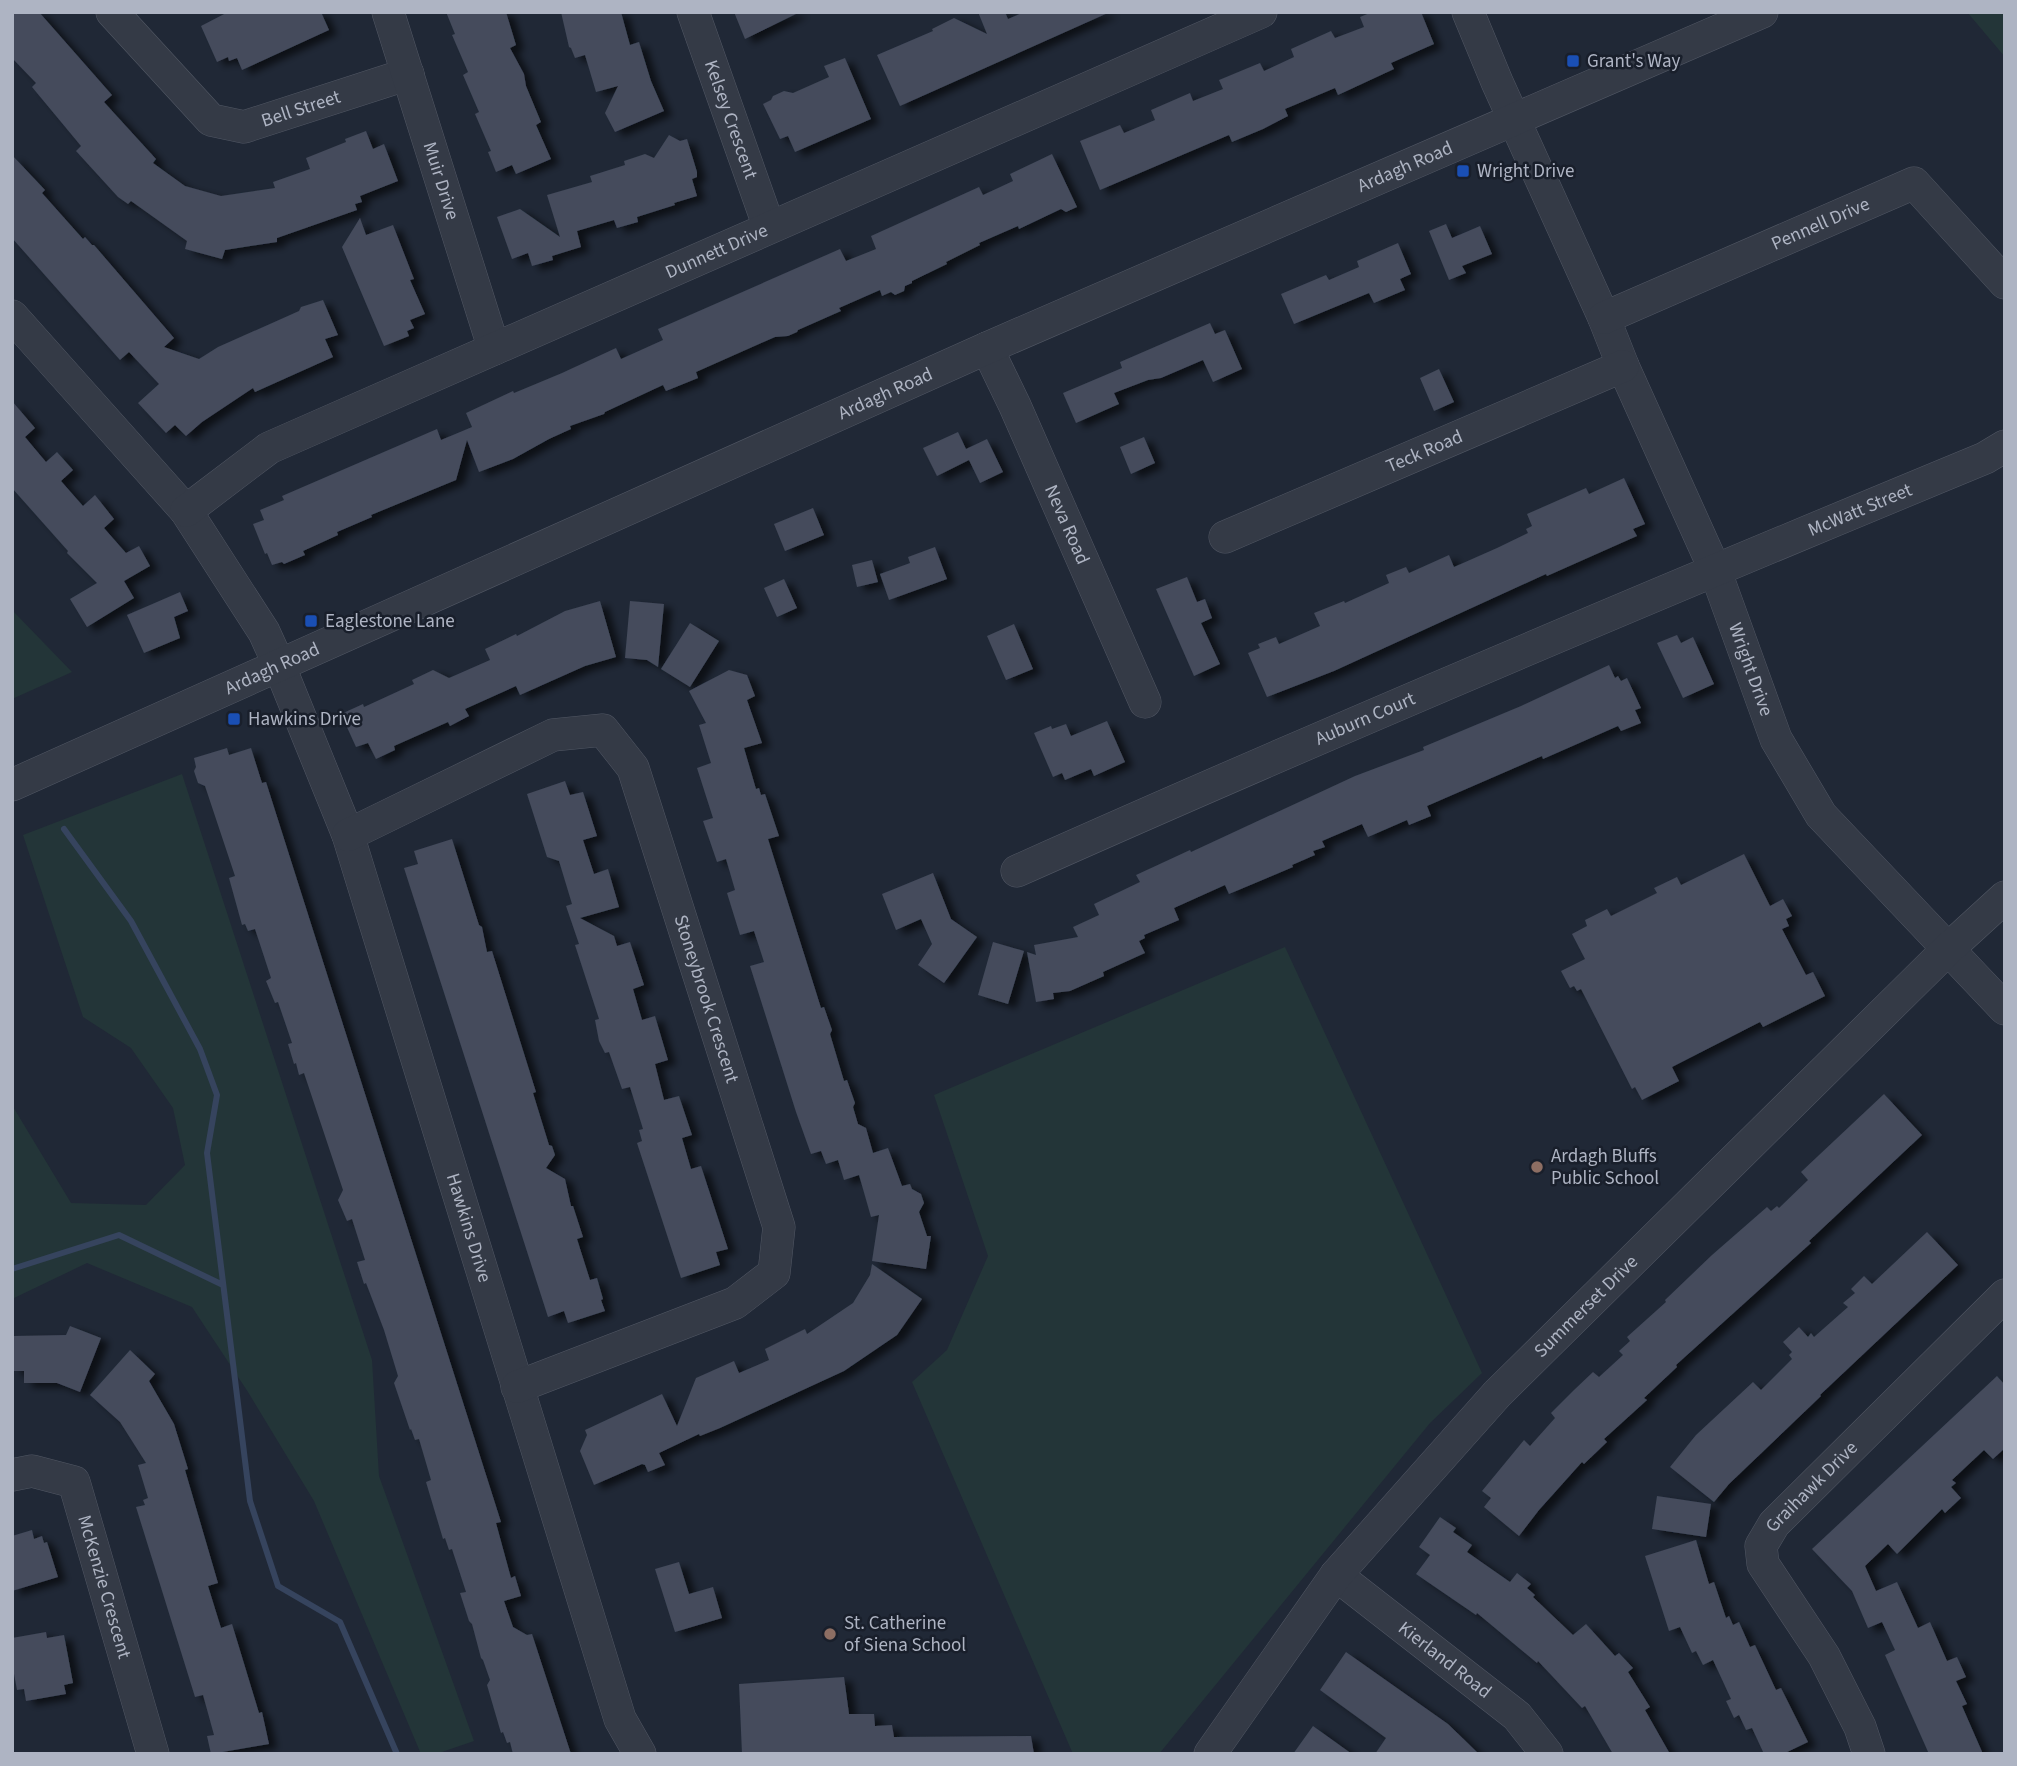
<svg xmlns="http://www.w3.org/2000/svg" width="2017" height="1766" font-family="'Source Sans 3',sans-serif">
<defs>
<filter id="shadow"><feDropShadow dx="8" dy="4.5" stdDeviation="3.5" flood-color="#0009"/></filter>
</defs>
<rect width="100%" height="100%" fill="#202836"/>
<path fill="#233538" d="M1967,12H2005V57Z
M12,610L72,672L12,699Z
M182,774L372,1360L379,1476L474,1741L436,1754H421L314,1501L248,1392L192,1307L87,1263L12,1299V1105L71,1203L146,1205L185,1165L173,1108L131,1048L83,1017L23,835Z
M1285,947L1482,1373L1430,1423L1159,1754H1073L912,1382L947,1350L988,1256L934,1095Z"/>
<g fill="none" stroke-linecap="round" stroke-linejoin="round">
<path stroke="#36445e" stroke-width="6" d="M64,829L131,921L200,1049L217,1095L207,1153L250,1501L278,1586L340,1622L397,1754
M12,1269L119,1235L223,1285"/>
</g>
<path fill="#444b5c" filter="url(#shadow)" d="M12,12H39L112,95L104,102L156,159L153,163L185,186L221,196L275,188L273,182L310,169L306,158L346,142L345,139L366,131L373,149L384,144L398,181L360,196L362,202L355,204L357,210L277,238V242L225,250L222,259L185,249L187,241L131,201L128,204L118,197L76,151L81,146L32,87L36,83L12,58Z
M228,12H321L329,30L242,70L237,58L229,61L228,57L217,62L201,26Z
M446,12H506L516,45L510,48L524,74L526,86L541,122L536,125L551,159L516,174L512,165L496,172L488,152L491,151L475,114L479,112L463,75L468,72L452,35L455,34Z
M561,12H621L630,45L639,42L651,81L664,111L615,132L605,113L618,86L596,92L585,55L575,58L571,48L569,47Z
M734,12H800L745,39Z
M978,12H1005L1008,19L1024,12H1110L900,106L877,55L933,31L932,29L954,18L987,34Z
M1372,12H1421L1434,44L1391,63L1394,69L1338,95L1335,88L1285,109L1288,116L1263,129L1232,142L1229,135L1100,190L1080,141L1120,125L1124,133L1155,120L1151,110L1190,93L1193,101L1223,89L1219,80L1260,63L1264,71L1294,57L1291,49L1331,31L1335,38L1364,27L1360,17Z
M845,58L871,119L795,152L788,136L780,139L763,104L771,100L773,96L784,91L793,93L829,77L824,66Z
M669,135L680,141L687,139L697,172V177L692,179L697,196L674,203L675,205L637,217L638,222L617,228L614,220L577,231L581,247L552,256L553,260L532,266L528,253L512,259L497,217L520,209L560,237L547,195L592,182L590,176L625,165L624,161L645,154L654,158Z
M1052,154L1077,207L1066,212L1061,209L1019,229L1018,226L979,243L980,245L946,262L947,264L912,281V283L905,286L904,291L895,295L891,292L882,296L880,290L839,308L841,311L798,330L797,332L788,336L775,337L696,372L698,378L666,391L663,385L605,412L604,414L570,426L571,429L549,439L513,459L479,472L467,440L456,480L371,515L372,517L337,532L338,535L303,551L305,555L284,564L282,562L272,565L267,553L265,554L253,524L264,520L260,510L284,500L282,496L437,429L441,440L472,427L466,413L513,391L514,393L562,373L616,348L621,359L663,340L658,329L840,249L846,261L876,249L871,236L979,187L983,195L1013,181L1010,174Z
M12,155L45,190L42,193L83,239L85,237L92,245H94L174,338L164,347L199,359L218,347L299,311L301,307L323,300L338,335L325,339L333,357L255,392L253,388L202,422L186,436L175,425L166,433L138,403L159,384L129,352L120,360L12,238Z
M360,218L366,235L393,225L414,279L410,280L425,314L410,320L414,328L407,331L409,336L384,346L342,247Z
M1446,224L1452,238L1480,226L1492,254L1462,266L1466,273L1449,280L1429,231Z
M1398,243L1411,274L1400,279L1405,290L1374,303L1369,293L1294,324L1281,294L1326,275L1329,280L1359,267L1357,261Z
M1210,323L1215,334L1225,330L1242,369L1213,382L1203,360L1161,378L1148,380L1114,393L1119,404L1076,423L1063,393L1122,368L1120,362Z
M1439,369L1454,402L1434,411L1420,378Z
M12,401L35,428L25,437L46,462L57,452L73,470L61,481L83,506L95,495L114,519L104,528L126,553L139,546L150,566L124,581L134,598L87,627L70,599L97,583L67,553L68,551L12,488Z
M958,432L966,449L987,439L1003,472L980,483L969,460L937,476L923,448Z
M1144,437L1155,463L1131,474L1120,447Z
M1624,478L1645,524L1633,529L1637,536L1547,576L1546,574L1334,671L1267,697L1248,653L1260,648L1258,644L1276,637L1279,644L1320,626L1314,613L1344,601L1345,603L1389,583L1386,575L1406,567L1409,573L1449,555L1454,567L1497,548L1528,533L1526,529L1532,526L1527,514L1586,488L1589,494Z
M813,508L824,535L785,551L774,524Z
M935,547L947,579L889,600L880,574L910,563L908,557Z
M872,560L878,582L857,587L852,565Z
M1187,577L1197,602L1205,599L1212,618L1201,623L1220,664L1194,676L1156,589Z
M784,579L797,608L777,617L764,588Z
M180,592L188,611L174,617L180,638L144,653L127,615Z
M600,601L616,657L585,666L520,695L516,686L465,709L469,716L450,726L448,722L394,746L395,750L376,759L368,743L356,747L341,714L363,704L364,707L414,684L412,680L433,670L449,678L490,660L485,649L516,634L517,636L565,611Z
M630,601L664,604L658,667L647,660L625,658Z
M690,623L719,641L690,687L661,669Z
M1014,624L1033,669L1006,680L987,636Z
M1677,635L1681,643L1693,637L1714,684L1683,698L1657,643Z
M1609,665L1615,678L1618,676L1621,681L1627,678L1641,708L1635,710L1641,723L1621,731L1618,726L1543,759L1542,756L1427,806L1431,816L1409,825L1407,820L1368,837L1362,824L1322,841L1325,847L1313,851L1315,855L1292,865L1293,867L1229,894L1225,885L1174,908L1179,920L1144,935L1145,938L1139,941L1145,953L1103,972L1104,976L1070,991L1053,993L1054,999L1036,1002L1027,952L1036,955L1034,945L1078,937L1073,927L1099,915L1094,904L1140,882L1136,875L1190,850L1191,852L1355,776L1424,750L1423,747L1521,706Z
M729,670L747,675L755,696L747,700L762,743L744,748L756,789L759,788L761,795L765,794L779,836L768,839L821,1008L824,1007L832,1030L830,1034L844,1081L847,1080L855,1103L853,1107L858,1124L866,1128L873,1153L888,1148L902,1186L910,1184L912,1189L921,1194L924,1203L919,1212L927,1236H931L926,1269L872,1261L879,1215L871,1217L859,1175L844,1180L838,1160L826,1164L821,1151L811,1154L796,1112L750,966L764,962L754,931L740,935L727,893L735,890L726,859L717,862L703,821L713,818L697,768L711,763L699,725L706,723L689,691Z
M1107,721L1125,762L1094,776L1091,769L1065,780L1062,773L1053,777L1034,733L1051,726L1052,729L1066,724L1071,736Z
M227,748L229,755L251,748L262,783L266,782L501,1522L496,1523L511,1578L515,1576L521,1596L504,1601L513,1627L527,1635L532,1634L571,1754H513L510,1742L507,1743L503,1732L501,1733L487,1685L490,1680L483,1660L481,1658L472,1624L469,1621L460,1593L466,1592L452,1549L449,1550L445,1538L443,1539L426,1482L431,1480L419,1439L415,1440L411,1429L410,1430L394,1383L398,1376L384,1330L366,1283L364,1284L357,1262L365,1260L352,1219L347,1221L338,1200L343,1190L304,1073L299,1075L296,1063L294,1064L288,1044L292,1043L278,1002L275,1003L266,981L271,978L255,929L248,931L245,924L242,925L229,878L235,876L205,786L198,783L194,771L196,767L194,758Z
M565,781L570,795L583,792L597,836L583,840L594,874L608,869L619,907L580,918L614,936L617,946L630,942L644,985L633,989L642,1020L655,1016L668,1060L655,1064L664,1100L679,1096L692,1135L682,1138L691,1169L701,1166L728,1249L716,1252L720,1265L681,1278L637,1143L642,1141L639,1130L643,1129L630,1087L622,1089L609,1052L605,1053L599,1041L595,1020L599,1019L575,945L579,944L566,906L572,904L559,861L547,857L527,794Z
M452,839L479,925L482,927L487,952L492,951L536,1092L533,1093L549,1145L552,1146L555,1155L546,1168L565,1179L571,1206H573L583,1237L577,1239L590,1280L597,1278L603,1299L601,1300L605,1311L568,1323L564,1311L548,1317L404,868L418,864L414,851Z
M1744,854L1770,906L1783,899L1792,916L1786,919L1789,926L1782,929L1806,975L1813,972L1825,996L1763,1027L1760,1022L1672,1067L1679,1081L1642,1100L1635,1087L1632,1089L1581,989L1577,991L1574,986L1570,988L1561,971L1585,959L1572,934L1587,926L1585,920L1607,909L1611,916L1657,893L1654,888L1677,877L1681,885Z
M933,873L951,919L977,937L944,983L918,965L932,944L921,919L896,930L882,894Z
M993,942L1024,951L1008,1004L978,995Z
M1884,1094L1922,1135L1809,1241L1811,1243L1676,1365L1677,1367L1644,1398L1647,1400L1604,1439L1607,1442L1584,1464L1582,1462L1539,1510L1519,1536L1484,1507L1491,1498L1482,1491L1524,1440L1530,1446L1555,1418L1551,1413L1574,1390L1593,1372L1599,1377L1623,1355L1619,1351L1630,1341L1627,1337L1666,1302L1665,1300L1712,1255L1767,1207L1771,1211L1777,1206L1779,1208L1808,1180L1801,1172Z
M1927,1232L1958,1265L1820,1395L1821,1396L1729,1484L1714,1502L1670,1467L1696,1435L1753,1382L1761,1390L1792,1359L1789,1355L1792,1352L1783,1342L1799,1327L1808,1337L1811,1333L1814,1337L1848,1307L1843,1303L1855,1293L1851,1289L1864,1276L1872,1284Z
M872,1264L922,1299L897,1335L844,1371L720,1428L700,1436L699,1434L659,1453L665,1465L648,1472L645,1465L642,1464L594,1485L580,1451L587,1435L585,1430L662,1394L677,1426L696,1378L734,1361L739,1373L769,1360L765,1349L805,1329L807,1334L853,1303L870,1275Z
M70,1326L101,1338L80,1392L57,1383H24V1371H13V1336L66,1335Z
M130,1350L155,1374L149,1381L174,1424L188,1469L185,1470L218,1583L208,1586L221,1628L232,1624L259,1713L262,1712L269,1744L211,1754L207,1736L214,1735L203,1695L195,1697L136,1507L145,1505L143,1500L148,1498L138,1465L146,1463L120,1422L90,1395Z
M1997,1376L2005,1385V1448L1993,1459L1984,1450L1952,1480L1956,1483L1951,1487L1961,1498L1945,1513L1942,1509L1897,1554L1888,1544L1865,1566L1876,1591L1897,1582L1918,1628L1930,1622L1947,1661L1957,1657L1966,1677L1956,1681L1967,1704L1962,1706L1983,1754H1929L1885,1655L1895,1650L1882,1622L1868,1628L1852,1591L1812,1549Z
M1657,1496L1711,1504L1706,1537L1652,1529Z
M1440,1517L1456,1528L1453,1532L1472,1545L1467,1552L1510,1582L1517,1573L1531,1584L1527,1588L1535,1595L1533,1597L1573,1635L1586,1624L1615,1656L1619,1653L1633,1668L1628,1672L1650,1707L1645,1710L1670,1754H1613L1585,1706L1582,1708L1538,1661L1537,1663L1477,1613L1476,1615L1416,1574L1430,1555L1419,1547Z
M32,1530L34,1539L42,1536L44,1543L47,1542L58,1577L12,1591V1536Z
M1696,1540L1709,1584L1714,1582L1726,1618L1729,1616L1733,1625L1739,1622L1750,1647L1755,1645L1776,1690L1781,1688L1808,1742L1783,1754H1764L1752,1728L1746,1730L1739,1715L1734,1718L1726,1701L1731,1699L1713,1660L1703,1665L1696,1651L1692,1653L1680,1627L1669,1631L1645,1556Z
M679,1562L689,1594L713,1587L722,1618L675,1632L655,1569Z
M46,1632L47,1638L64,1635L73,1683L64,1685L66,1694L26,1701L24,1689L17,1690L12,1663V1638Z
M1346,1652L1448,1724L1479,1754H1375L1386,1738L1320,1690Z
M844,1677L849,1714H874L875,1726L892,1725L894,1737L1031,1736L1034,1754H742L739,1684Z
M1313,1726L1352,1754H1293Z"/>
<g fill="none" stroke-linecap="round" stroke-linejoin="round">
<defs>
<g id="minor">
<path id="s1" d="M112,12L211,120L244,127L408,74"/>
<path id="s2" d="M388,12L494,349"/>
<path id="s3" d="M693,12L769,227"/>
<path id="s4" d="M1468,12L1497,82L1604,318L1623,366L1715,570L1776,739L1821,815L2005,1009"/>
<path id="s5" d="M12,316L186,511L264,632L279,665L348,835L620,1719L640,1754"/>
<path id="s6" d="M1604,318L1914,183L2005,283"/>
<path id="s7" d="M987,348L1015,406L1145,702"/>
<path id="s8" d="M186,511L269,448L1261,12"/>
<path id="s9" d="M1225,537L1623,366"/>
<path id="s10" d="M12,785L987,348L1762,12"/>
<path id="s11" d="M348,835L553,735L603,730L633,768L779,1227L774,1273L735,1303L517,1387"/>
<path id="s12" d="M1017,871C1337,728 1661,592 1985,458L2005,446"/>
<path id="s13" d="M12,1475L32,1471L74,1482L153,1754"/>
<path id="s14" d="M1336,1575L1517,1716L1547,1754"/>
<path id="s15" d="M1210,1754L1336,1575L1497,1394L1947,950L2005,897"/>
<path id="s16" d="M1869,1754L1860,1727L1824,1656L1763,1564L1761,1546L1774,1524L2005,1295"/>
</g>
</defs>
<use href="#minor" stroke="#515764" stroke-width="33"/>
<use href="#minor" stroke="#343a46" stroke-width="32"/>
</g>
<g fill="#1a4fb4" stroke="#191f2b" stroke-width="2.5">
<rect x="1566" y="54" width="14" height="14" rx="3.5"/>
<rect x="1456" y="164" width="14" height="14" rx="3.5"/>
<rect x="304" y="614" width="14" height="14" rx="3.5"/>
<rect x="227" y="712" width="14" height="14" rx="3.5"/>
</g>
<g fill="#8d6e63" stroke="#191f2b" stroke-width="2.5">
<circle cx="1537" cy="1167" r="7"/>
<circle cx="830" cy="1634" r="7"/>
</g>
<g text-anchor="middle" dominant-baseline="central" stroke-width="5" stroke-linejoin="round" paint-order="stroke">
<g font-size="19" fill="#aeb4c3" stroke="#191f2b" text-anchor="start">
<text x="1587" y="61">Grant's Way</text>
<text x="1477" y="171">Wright Drive</text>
<text x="325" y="621">Eaglestone Lane</text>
<text x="248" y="719">Hawkins Drive</text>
<text x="1551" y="1156">Ardagh Bluffs<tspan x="1551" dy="22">Public School</tspan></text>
<text x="844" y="1623">St. Catherine<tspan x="844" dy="22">of Siena School</tspan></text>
</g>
<g font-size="19" fill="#aeb4c3" stroke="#191f2b">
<text stroke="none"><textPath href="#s1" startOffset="240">Bell Street</textPath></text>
<text stroke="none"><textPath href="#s3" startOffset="114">Kelsey Crescent</textPath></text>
<text stroke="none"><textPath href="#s10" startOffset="1524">Ardagh Road</textPath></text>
<text stroke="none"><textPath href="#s2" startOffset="177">Muir Drive</textPath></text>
<text stroke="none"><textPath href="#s6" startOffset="236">Pennell Drive</textPath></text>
<text stroke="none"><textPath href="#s8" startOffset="593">Dunnett Drive</textPath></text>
<text stroke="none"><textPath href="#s10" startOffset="957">Ardagh Road</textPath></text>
<text stroke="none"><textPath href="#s9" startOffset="217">Teck Road</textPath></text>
<text stroke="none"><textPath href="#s12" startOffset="917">McWatt Street</textPath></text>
<text stroke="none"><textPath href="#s7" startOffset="194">Neva Road</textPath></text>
<text stroke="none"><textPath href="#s10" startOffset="285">Ardagh Road</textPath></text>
<text stroke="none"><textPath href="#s4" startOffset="716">Wright Drive</textPath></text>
<text stroke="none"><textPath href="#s12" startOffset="380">Auburn Court</textPath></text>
<text stroke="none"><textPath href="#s11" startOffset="569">Stoneybrook Crescent</textPath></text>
<text stroke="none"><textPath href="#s5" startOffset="1036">Hawkins Drive</textPath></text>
<text stroke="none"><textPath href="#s15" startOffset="586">Summerset Drive</textPath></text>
<text stroke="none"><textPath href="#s16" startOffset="315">Graihawk Drive</textPath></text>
<text stroke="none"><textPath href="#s13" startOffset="173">McKenzie Crescent</textPath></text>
<text stroke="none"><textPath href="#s14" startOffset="138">Kierland Road</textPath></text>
</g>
</g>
<rect width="2017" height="1766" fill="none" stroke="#aeb4c3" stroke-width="28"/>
</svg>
